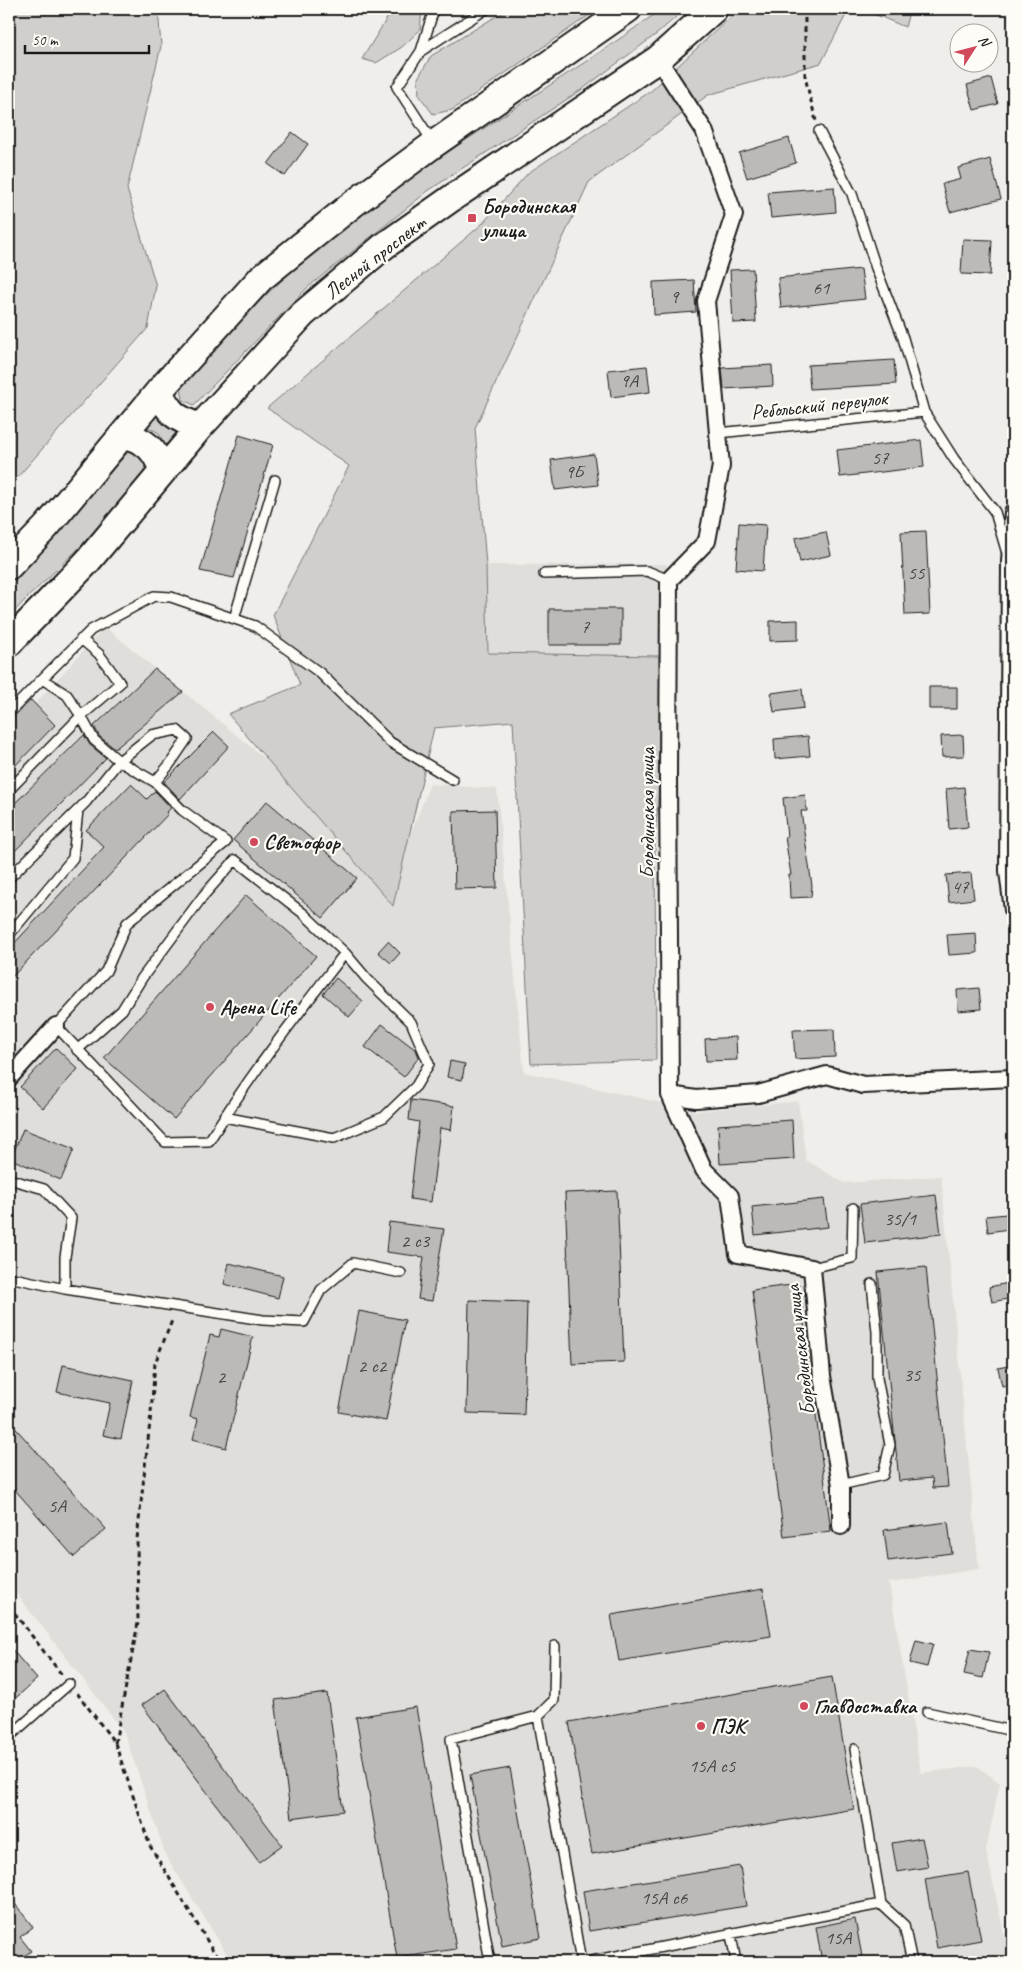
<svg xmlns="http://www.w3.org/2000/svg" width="1022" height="1971" font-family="Caveat,sans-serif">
<rect width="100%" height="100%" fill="#f0eeea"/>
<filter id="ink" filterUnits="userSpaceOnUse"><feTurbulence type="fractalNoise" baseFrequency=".02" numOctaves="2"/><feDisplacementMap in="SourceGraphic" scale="10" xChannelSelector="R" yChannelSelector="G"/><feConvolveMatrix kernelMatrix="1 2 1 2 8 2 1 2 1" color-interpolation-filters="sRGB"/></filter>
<g filter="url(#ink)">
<path fill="#e0deda" d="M667,564L659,656L488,653L486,565Z
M105,627L275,767L391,885L430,784L497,789L524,1072L697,1111L798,1101L806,1160L844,1183L941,1176L979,1569L889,1583L921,1773L977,1766L1000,1783L986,1850L1010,1962H232L166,1856L124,1732L9,1584V732Z"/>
<path fill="#d0cfcc" stroke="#767674" d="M9,9H158L161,46L127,189L156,286L148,328L9,487Z
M385,9H422L420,30L402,47L376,63L362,59L389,15Z
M508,9H598L452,110L433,114L419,95L418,78L431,56Z
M662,9H685L658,33L584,88L428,191L307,288L194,405L183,400L181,386C203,362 225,337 248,313C279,281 314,251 350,223C449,145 560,83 662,9Z
M739,9H849L821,63L708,95L589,182L475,428L486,565L488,653L659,656L661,759L655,839L656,1060L531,1064L513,721L434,728L393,906L228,714L300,685L273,615L349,466L267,408L481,225L528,173L651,91Z
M862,9H910L905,27Z
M158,414L167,425L177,432L165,446L159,433L146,426Z
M129,451L143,453L149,460L143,473L82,545L26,599L9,617V588Z"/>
<path fill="#bbbab6" stroke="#1c1c1c" d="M991,78L998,104L974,110L967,85Z
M292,132L308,144L285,176L268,164Z
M789,138L796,163L747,178L739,153Z
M990,159L1001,199L950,212L942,184L961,179L958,168Z
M834,187L836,212L771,218L768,192Z
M963,239L992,240L990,275L961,274Z
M753,269L756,322L733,323L730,270Z
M861,269L865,299L781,308L778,278Z
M694,280L696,312L654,315L653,282Z
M894,360L896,384L810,389L808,365Z
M772,365L773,386L724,389L722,368Z
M647,366L650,392L611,397L608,370Z
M239,435L273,445L234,578L200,571Z
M921,440L924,467L840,477L837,450Z
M594,454L598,485L555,490L551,460Z
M739,523L766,525L763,571L736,569Z
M926,531L930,614L905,615L901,532Z
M826,532L831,555L800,562L795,538Z
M549,609H621V645H549Z
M798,620V640L770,641V621Z
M155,669L183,692L115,749L99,736L94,726Z
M929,687H957V709H929Z
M802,689L804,708L774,712L771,693Z
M31,700L55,725L9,772V719L13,717Z
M214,732L229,746L180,799L164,782Z
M84,735L90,745L106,758L9,857V809Z
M963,735L964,756L942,757L941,736Z
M808,736L810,756L775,759L774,739Z
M131,784L147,799L155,791L171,808L166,813L168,814L9,980V949L104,847L86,830Z
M964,787L968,827L949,829L946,789Z
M805,795L807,811H801L812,886L811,897L790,898L789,875H791L785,837H787L783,798Z
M267,801L357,878L323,918L233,840Z
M495,810L497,888L455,889L453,811Z
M971,873L974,899L949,902L946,875Z
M246,895L316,956L174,1119L104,1058Z
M976,933L977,953L949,955L947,935Z
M388,941L400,953L391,963L378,952Z
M336,978L363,1001L349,1017L323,994Z
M979,988L981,1009L958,1011L957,990Z
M382,1024L416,1050L419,1057L404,1077L365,1047Z
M834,1029L835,1057L795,1059L793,1030Z
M736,1037L737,1060L706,1061L705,1039Z
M56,1048L78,1069L43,1108L20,1087Z
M450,1061L465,1064L462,1080L447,1077Z
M411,1100L454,1106L451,1130L440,1128L431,1202L410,1199L419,1122L409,1120Z
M792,1120L794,1159L720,1164L718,1125Z
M23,1129L74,1149L61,1180L11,1159Z
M617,1191L624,1362L572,1364L565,1193Z
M936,1195L941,1234L865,1243L860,1204Z
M824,1199L828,1227L755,1235L752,1207Z
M1007,1214L1009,1229L988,1232L986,1216Z
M389,1222L444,1229L432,1301L418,1299L424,1257L386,1252Z
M229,1263L283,1276L278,1298L224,1284Z
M926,1267L948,1487L933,1488L932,1478L899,1481L878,1272Z
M1013,1282V1298L992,1302L989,1287Z
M799,1284L831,1531L784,1537L752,1290Z
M469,1300L527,1302L524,1415L467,1413Z
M359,1311L405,1320L386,1421L339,1412Z
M221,1329L253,1337L226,1448L193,1439L198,1419L190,1417L210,1335L219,1337Z
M63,1365L133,1380L121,1439L103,1435L110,1403L57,1392Z
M1013,1365V1384L1002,1386L998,1368Z
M9,1421L106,1529L74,1557L9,1483Z
M948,1522L952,1553L888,1561L884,1530Z
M763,1589L771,1636L619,1661L611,1615Z
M916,1640L933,1644L927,1667L910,1663Z
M9,1646L37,1679L9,1704Z
M970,1649L989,1652L983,1678L964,1674Z
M832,1677L854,1809L592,1854L569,1722Z
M165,1689L282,1845L259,1862L142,1705Z
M327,1693L343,1811L291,1818L275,1700Z
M416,1707L456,1949L397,1958L356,1717Z
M510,1768L541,1938L502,1946L470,1775Z
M922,1838L928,1867L897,1872L892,1843Z
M740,1866L746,1906L589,1931L583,1891Z
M968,1872L981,1940L937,1948L925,1879Z
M9,1896L33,1927L20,1937L31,1951L16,1962H9Z
M855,1919L863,1962H822L816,1927Z"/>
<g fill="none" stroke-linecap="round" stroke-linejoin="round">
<defs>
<path id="lane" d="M421,51L486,9
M819,131L852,194L876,268L903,338L924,412L954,459L995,512L1006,550
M432,141L397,87L421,51L434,9
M718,433L924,412
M544,574L647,571L669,580
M234,619L275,480
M42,679L91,630L154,596L171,597L255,626L320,673L390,742L453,780
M9,713L42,679L67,695L81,716L9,790
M9,878L86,802L119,761L94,740L81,716L120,683L99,654L81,639
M9,935L73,858L78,810
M77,1050L122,1010L142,978L203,896L235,860L304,914L345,953C297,1015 250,1075 209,1141L165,1142L56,1026L106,971L127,923L226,842L182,810L155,782L119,761L152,735L177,730L187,739L170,764L155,782
M224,1117L334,1138L384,1117L416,1086L429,1064L411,1022L367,979L345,953
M9,1179L44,1189L71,1218L65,1257V1289
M812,1268L852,1258L853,1208
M9,1277L65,1289L263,1320L304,1322L321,1290L353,1263L401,1273
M841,1485L883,1475L890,1445L877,1378V1332L872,1284
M927,1712L1013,1731
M538,1716L581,1962
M9,1737L69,1684
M855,1749L881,1904
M731,1935L736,1962
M490,1962L451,1739L538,1716L554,1700L555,1646
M586,1962L881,1904L904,1925L912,1962"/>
<path id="street" d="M658,59L704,130L734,215L706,301L721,466L707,541L669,580L668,777L670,1095L704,1170L730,1196L738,1254L812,1268L822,1376L841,1485V1526
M1013,512L1010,562L1008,871L1013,910
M9,1078L56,1026
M670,1095L696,1099L758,1094L827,1075L863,1085L1013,1078"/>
<path id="primary" d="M159,391C169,414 177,419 200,427
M124,434C147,442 154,448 163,471
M9,566L47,526L159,391L261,278L353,204L434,144L628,9
M9,643L87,562L200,427L303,314L384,246L452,198L658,59L714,9"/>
</defs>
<use href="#lane" stroke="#1c1c1c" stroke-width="12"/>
<use href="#street" stroke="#1c1c1c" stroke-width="20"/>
<use href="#primary" stroke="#1c1c1c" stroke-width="30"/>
<path stroke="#1c1c1c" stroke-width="3" stroke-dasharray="5 4" stroke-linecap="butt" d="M805,9V77L816,121
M9,1606L62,1675
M77,1693L115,1743L150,1846L220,1962
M115,1743L138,1623L137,1539L151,1413L155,1363L173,1318"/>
<use href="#lane" stroke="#fdfcf7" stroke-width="9"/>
<use href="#street" stroke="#fdfcf7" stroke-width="16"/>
<use href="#primary" stroke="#fdfcf7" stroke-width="26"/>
</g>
</g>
<g fill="#d1495b" stroke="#fdfcf7" stroke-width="2">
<rect x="467" y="213" width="10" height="10" rx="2.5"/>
<circle cx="254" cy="842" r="5"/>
<circle cx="210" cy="1007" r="5"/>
<circle cx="804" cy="1706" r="5"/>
<circle cx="701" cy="1726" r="5"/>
</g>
<g text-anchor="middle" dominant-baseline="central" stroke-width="4.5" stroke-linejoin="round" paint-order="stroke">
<g font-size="19" fill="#444442">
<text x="821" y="288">61</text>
<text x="674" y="297">9</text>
<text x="629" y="381">9А</text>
<text x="880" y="458">57</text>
<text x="574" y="472">9Б</text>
<text x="916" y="573">55</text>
<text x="585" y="627">7</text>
<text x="960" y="887">47</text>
<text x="900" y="1219">35/1</text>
<text x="415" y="1241">2 с3</text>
<text x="372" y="1366">2 с2</text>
<text x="912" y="1375">35</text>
<text x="221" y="1377">2</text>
<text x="57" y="1506">5А</text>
<text x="712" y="1766">15А с5</text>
<text x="664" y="1898">15А с6</text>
<text x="838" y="1938">15А</text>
</g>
<g font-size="21" font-weight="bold" fill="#1c1c1c" stroke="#fdfcf7" text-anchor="start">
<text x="482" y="206">Бородинская<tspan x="482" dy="24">улица</tspan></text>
<text x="264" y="842">Светофор</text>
<text x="220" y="1007">Арена Life</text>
<text x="814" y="1706">Главдоставка</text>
<text x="711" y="1726">ПЭК</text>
</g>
<g font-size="21" fill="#1c1c1c" stroke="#fdfcf7">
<text transform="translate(375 257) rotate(-38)">Лесной проспект</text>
<text transform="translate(819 405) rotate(-6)">Ребольский переулок</text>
<text transform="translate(647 813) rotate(-90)">Бородинская улица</text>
<text transform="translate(800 1350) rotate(-97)">Бородинская улица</text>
</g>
</g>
<rect width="1022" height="1971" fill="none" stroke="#fdfcf7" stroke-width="30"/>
<rect x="15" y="15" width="992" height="1941" fill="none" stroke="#1c1c1c" stroke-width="2" filter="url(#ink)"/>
<g transform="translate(974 48) rotate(54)"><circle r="24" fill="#fdfcf7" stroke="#a3a29f"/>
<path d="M0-4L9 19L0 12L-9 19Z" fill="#d1495b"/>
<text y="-8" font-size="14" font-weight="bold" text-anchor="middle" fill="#1c1c1c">N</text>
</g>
<path d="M25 45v8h124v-8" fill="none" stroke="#1c1c1c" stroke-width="2.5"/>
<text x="32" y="45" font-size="15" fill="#1c1c1c" stroke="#fdfcf7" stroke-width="4" paint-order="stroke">50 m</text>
</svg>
